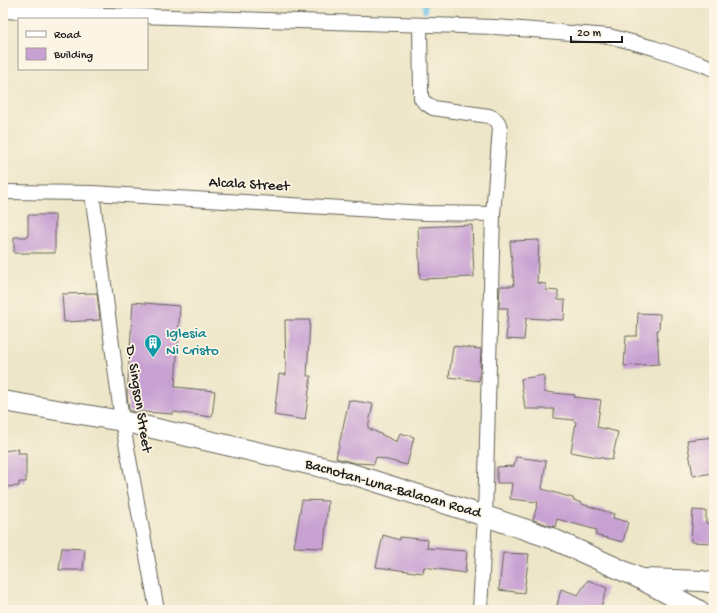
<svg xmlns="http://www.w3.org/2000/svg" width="717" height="613" font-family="'Gochi Hand',sans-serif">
<rect width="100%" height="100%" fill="#fcf5e5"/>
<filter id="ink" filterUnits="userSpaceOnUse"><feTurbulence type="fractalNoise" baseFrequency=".025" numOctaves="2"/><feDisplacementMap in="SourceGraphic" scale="8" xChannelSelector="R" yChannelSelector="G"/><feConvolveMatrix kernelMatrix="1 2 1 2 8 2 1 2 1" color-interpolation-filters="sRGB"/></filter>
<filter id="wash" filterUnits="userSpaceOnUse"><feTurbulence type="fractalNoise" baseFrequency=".012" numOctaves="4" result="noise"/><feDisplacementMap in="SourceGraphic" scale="16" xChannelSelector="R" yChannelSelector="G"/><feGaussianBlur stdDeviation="0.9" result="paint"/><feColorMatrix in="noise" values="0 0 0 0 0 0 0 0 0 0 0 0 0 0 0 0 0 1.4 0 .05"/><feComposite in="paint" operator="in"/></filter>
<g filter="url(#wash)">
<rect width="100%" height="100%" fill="#ede6c8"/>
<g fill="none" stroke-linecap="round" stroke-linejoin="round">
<path stroke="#6cbde7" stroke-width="5" d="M425,3V11"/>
</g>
<g id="blocks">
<path fill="#c8a1d3" d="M28,215H55V253H14V237H28Z
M472,225L474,277L420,279L418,227Z
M539,240L537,283L546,284V290L558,291V300H565L564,320L526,318L524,340L506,339L508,308H499L500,286H514L510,241Z
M97,293L100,320L64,322L62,294Z
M133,302L180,306L175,387L215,391L212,417L173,412V414L129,411L127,396Z
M638,313L660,314L659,330H657L659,364L624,366L626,336H637Z
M285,320H310L307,376H311L305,420L274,415L279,374L286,375Z
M453,346L481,349L480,369L479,381L449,377Z
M544,375V392L575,395L574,397L601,400L597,427L618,432L612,460L571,452L576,422L574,421V420L554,418V409H525L521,379Z
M349,400L373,404L368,428L397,442L400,433L414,437L407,465L376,457L374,464L355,463L336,458Z
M714,437V473L693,476L687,440Z
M19,449L18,453H26V482H19V486L3,487V451Z
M516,457L546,461L542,489L573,498V500L582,503V504L614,514L613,518L628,522L623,542L595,535L597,530L557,519L555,527L533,520L538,502L510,499L512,483H497V467L514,466Z
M302,500L328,501L324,548L294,547Z
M693,510L706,511V523L714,524V543L691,542Z
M383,535L400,540V537L428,540L427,548L467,551L465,573L424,567L423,573L376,567Z
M62,548L85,549L83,570H59Z
M503,553L529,554L524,593L499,590Z
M588,580L607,588L600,610H556L561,589L578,595Z"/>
</g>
</g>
<g filter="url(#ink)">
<use href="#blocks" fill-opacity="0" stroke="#656358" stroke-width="1"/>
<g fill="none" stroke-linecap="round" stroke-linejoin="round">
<defs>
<path id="street" d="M3,11L74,14L495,27L609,36L654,48L702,64L714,69
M420,25L421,92V98L424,102L433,108L489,116C496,119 499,121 500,129L493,214L485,516L480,610
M3,192L92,193L426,213L493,214
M92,193L122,421L157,610"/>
<path id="secondary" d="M3,401L122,421L352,474L485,516L551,538L641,579L698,610
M645,579L702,581L714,583"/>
</defs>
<use href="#street" stroke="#656358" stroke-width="16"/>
<use href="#secondary" stroke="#656358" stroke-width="22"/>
<use href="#street" stroke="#fff" stroke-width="14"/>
<use href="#secondary" stroke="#fff" stroke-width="20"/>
</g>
</g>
<defs>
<symbol id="building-pin" viewBox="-11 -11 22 30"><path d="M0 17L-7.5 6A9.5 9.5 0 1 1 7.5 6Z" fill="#0f9aa8" stroke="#fcf5e5"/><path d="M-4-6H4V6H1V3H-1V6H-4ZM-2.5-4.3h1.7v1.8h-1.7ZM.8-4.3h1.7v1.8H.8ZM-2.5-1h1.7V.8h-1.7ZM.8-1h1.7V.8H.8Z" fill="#fff"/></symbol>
</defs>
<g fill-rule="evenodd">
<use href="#building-pin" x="143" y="333" width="20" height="27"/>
</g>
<g text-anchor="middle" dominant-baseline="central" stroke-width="3.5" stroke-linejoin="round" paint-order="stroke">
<g font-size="15" fill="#1c1c1c" stroke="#fcf5e5">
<text transform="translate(249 185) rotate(3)">Alcala Street</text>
<text transform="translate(138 399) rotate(81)">D. Singson Street</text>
<text transform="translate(393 489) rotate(16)">Bacnotan-Luna-Balaoan Road</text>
</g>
<g font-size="15" fill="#0d838f" stroke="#fcf5e5" text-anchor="start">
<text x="166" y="334">Iglesia<tspan x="166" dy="17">Ni Cristo</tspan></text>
</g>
</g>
<rect width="717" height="613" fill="none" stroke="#fcf5e5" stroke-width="16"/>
<rect x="18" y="18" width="130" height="52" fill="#fcf5e5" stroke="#a29e95"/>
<rect x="26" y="31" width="20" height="6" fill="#ffffff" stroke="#a29e95"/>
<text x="54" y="38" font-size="12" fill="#1c1c1c">Road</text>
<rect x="26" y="48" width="20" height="12" fill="#c8a1d3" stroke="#a29e95"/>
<text x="54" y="58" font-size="12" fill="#1c1c1c">Building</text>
<path d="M571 36v6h51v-6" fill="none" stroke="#1c1c1c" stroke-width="2"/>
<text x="577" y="36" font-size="12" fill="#1c1c1c" stroke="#fcf5e5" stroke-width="3" paint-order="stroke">20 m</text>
</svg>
